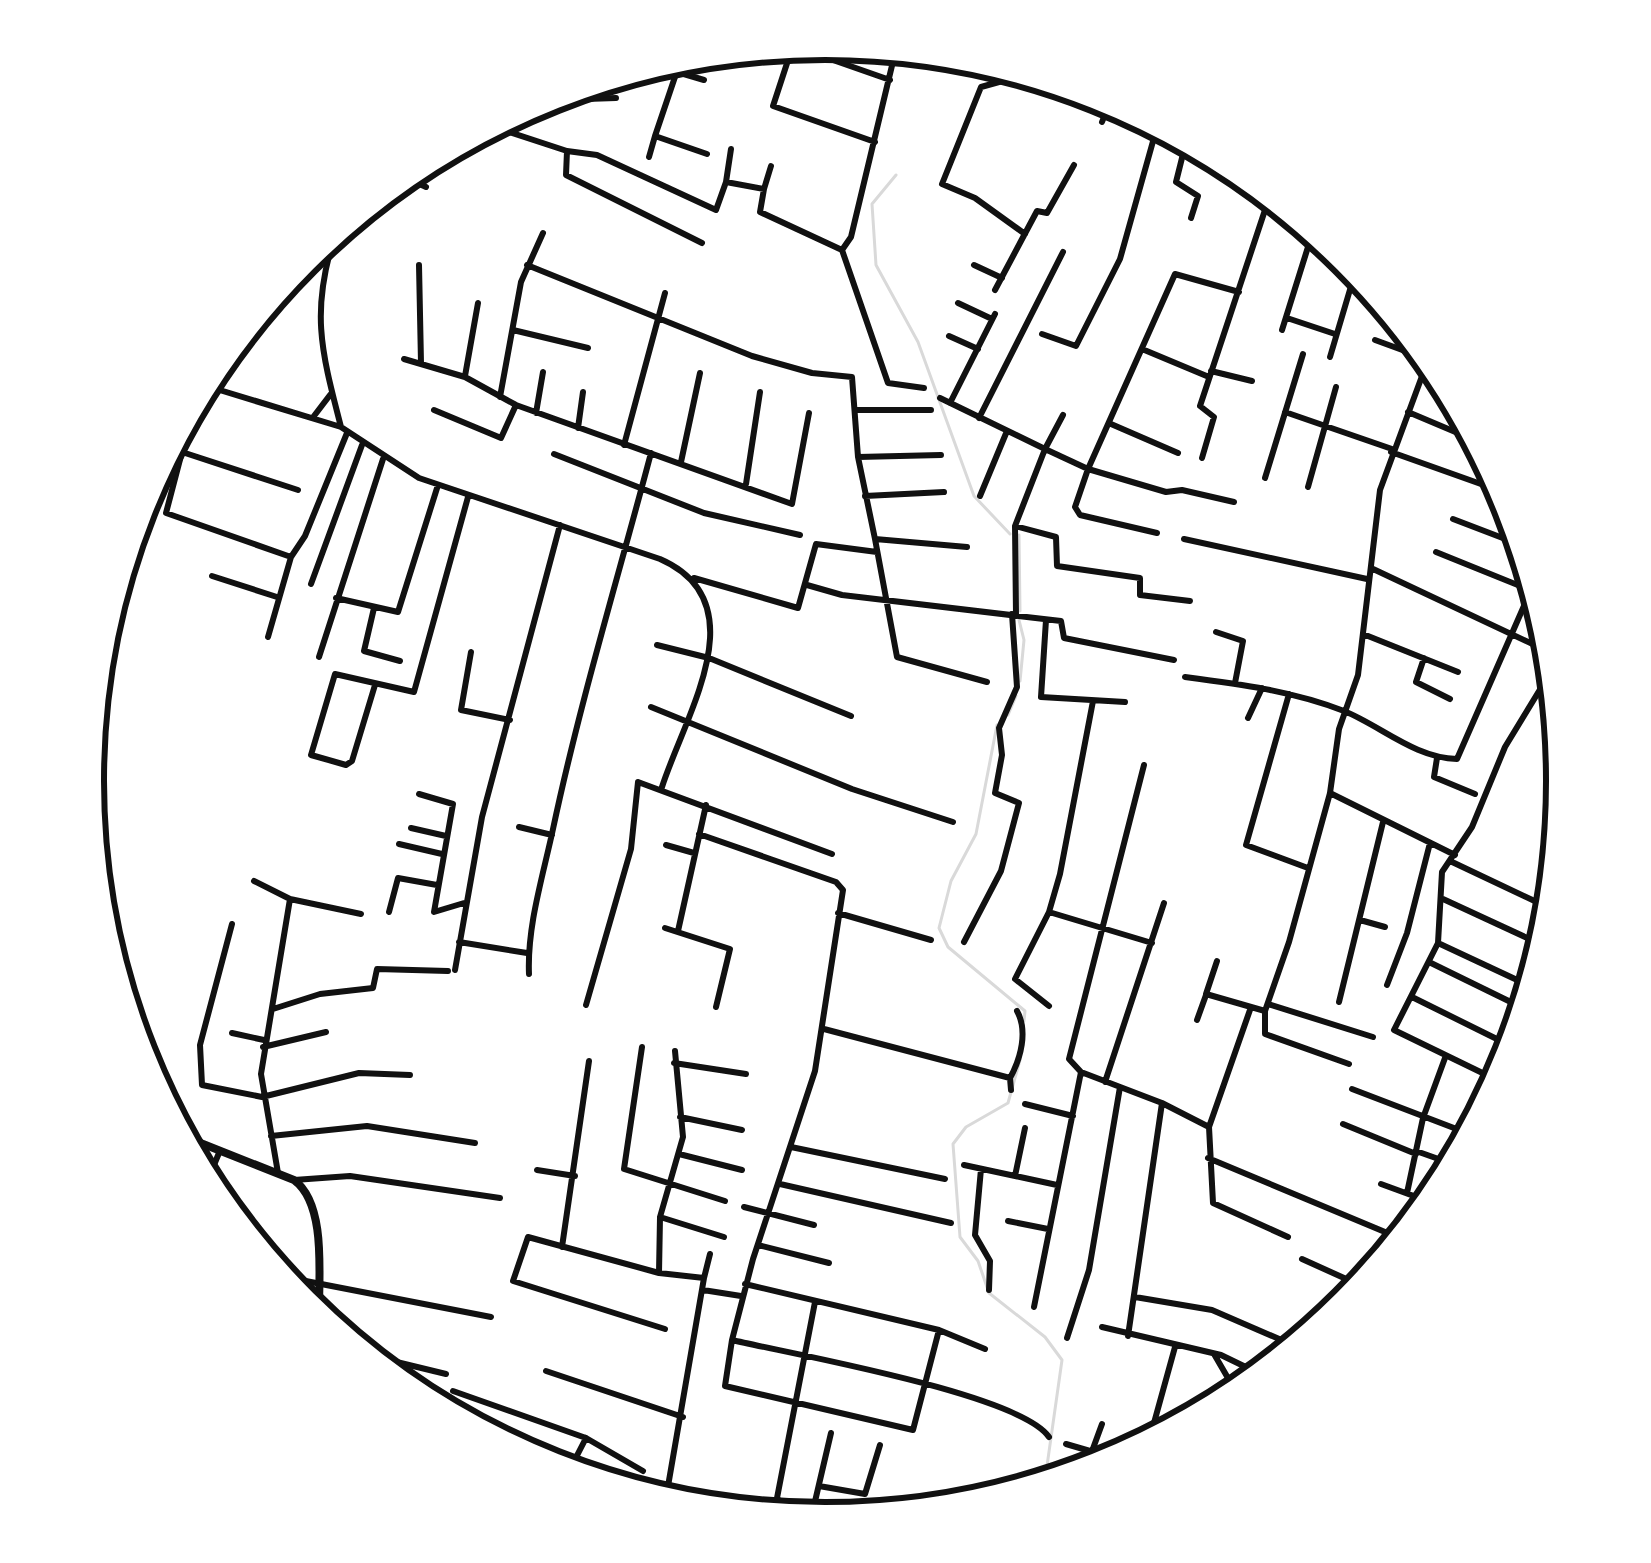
<svg xmlns="http://www.w3.org/2000/svg" width="1651" height="1563" font-family="'Titillium Web',sans-serif">
<rect width="100%" height="100%" fill="#fff"/>
<g fill="none" stroke-linecap="round" stroke-linejoin="round">
<path stroke="#d9d9d9" stroke-width="3" d="M896,175L872,204L876,265L918,342L974,496L1010,534
M1019,535L1020,611
M1019,620L1024,640L1020,681
M1008,715L1016,696
M997,725L976,834L951,881L939,928L948,947L1025,1011L1024,1021
M1020,1060L1008,1103L966,1127L953,1144L960,1237L978,1261L989,1293L1045,1337L1062,1360L1045,1480"/>
<path stroke="#111" stroke-width="6" d="M793,45L773,106L875,142
M793,46L890,80
M895,53L851,237L842,250L888,383L924,388
M833,59L838,41
M678,68L655,136L707,154
M677,72L704,80
M1017,77L981,87L942,184L975,198L1025,234
M567,90L586,99L616,98
M1102,122L1112,97
M494,127L567,151L566,175L702,243
M1185,146L1176,182L1198,196L1191,218
M567,151L597,155L716,210L726,182L764,189L771,166
M649,157L655,136
M413,181L426,187
M726,182L731,149
M764,189L760,212L842,250
M336,232C310,310 321,350 341,427
M419,265L421,363
M527,265L752,356L812,373L852,377L858,457L875,539
M974,265L1002,278
M995,290L1037,211L1047,213L1074,165
M958,303L992,319
M1287,318L1335,334
M513,330L588,348
M1282,330L1313,231
M1042,334L1076,346L1120,259L1157,127
M949,336L978,349
M1375,340L1416,355
M1142,349L1209,377
M1330,357L1357,266
M404,359L465,377L516,405L792,504L809,413
M1211,371L1252,381
M465,376L478,303
M213,388L341,427L419,478L660,559C759,602 685,715 662,787
M500,397L521,282L543,233
M940,398L1045,449L1063,415
M950,403L995,314
M434,410L501,438L516,405
M856,410H931
M196,412L182,452L298,490
M1285,412L1392,449
M1408,412L1472,439
M536,413L543,372
M314,416L330,395
M979,418L1063,252
M1111,424L1178,453
M578,428L583,392
M624,445L665,293
M182,452L166,513L291,557L268,637
M1391,452L1509,494
M554,454L704,513L800,535
M858,457L941,455
M1202,458L1214,417L1200,406L1268,201
M681,462L700,373
M1265,478L1303,354
M746,484L760,392
M1308,487L1336,387
M865,496L944,492
M980,496L1007,431
M1453,519L1521,545
M1015,526L1056,537L1057,566L1140,578V595L1190,601
M1157,533L1080,515L1075,507L1088,469L1166,492L1182,490L1234,502
M1184,539L1367,579
M967,547L875,539L897,657L987,682
M1436,552L1530,590
M291,557L305,536L347,433
M1371,568L1541,648
M212,576L277,597
M694,578L798,608L816,544L877,552
M311,584L362,445
M807,585L842,595L1061,621L1064,638L1174,660
M336,598L398,612L438,485
M374,608L364,651L400,661
M1016,615L1015,526L1045,449L1088,469L1175,274L1239,292
M1046,620L1041,697L1125,702
M1216,632L1243,641L1235,683
M1363,634L1458,672
M657,645L709,658L851,716
M471,652L461,710L510,720
M319,657L383,459
M1424,658L1416,682L1450,699
M1185,677C1239,684 1293,691 1344,711C1381,726 1415,758 1457,759L1530,592
M375,685L352,761L346,765L311,755L335,674L414,692L468,497
M1289,694L1246,845L1308,868
M651,707L852,789L953,822
M1248,718L1262,688
M1437,758L1434,777L1475,794
M1330,793L1455,855
M419,794L453,804L434,912L464,903
M519,827L552,835
M411,828L446,836
M699,834L836,882L843,890L815,1071L753,1259L732,1340C791,1354 1020,1394 1049,1437
M399,844L442,854
M666,845L694,853
M1450,861L1543,905
M254,881L290,899L361,914
M1443,899L1536,942
M389,912L398,878L437,885
M1049,912L1152,943
M838,913L931,940
M1360,920L1385,927
M232,924L200,1045L202,1085L262,1097L359,1073L410,1075
M665,928L730,949L716,1007
M678,931L706,805
M459,942L527,953
M964,942L1001,871L1019,803L995,793L1002,755L999,728L1017,687L1012,614
M1438,943L1528,985
M1217,961L1206,994L1265,1011L1289,942L1330,793L1339,729L1358,675L1380,490L1425,368
M1431,963L1523,1008
M455,970L482,817L560,525
M529,974C527,926 543,876 553,829C580,702 618,578 651,453
M1387,985L1407,933L1430,843
M1412,997L1515,1048
M1339,1002L1383,822
M1268,1004L1373,1037
M586,1005L631,849L638,782L832,854
M1049,1006L1015,979L1049,912L1060,874L1093,701
M1251,1007L1209,1127L1213,1203L1288,1237
M273,1009L320,994L373,988L377,969L448,971
M1265,1011V1034L1349,1064
M1197,1020L1206,995
M824,1029L1010,1078L1011,1090
M232,1033L264,1040
M263,1047L326,1032
M642,1047L624,1169L725,1201
M674,1063L746,1074
M1081,1072L1069,1059L1144,765
M1010,1078C1021,1058 1028,1031 1017,1011
M1105,1082L1164,903
M1501,1082L1394,1030L1438,943L1442,872L1472,827L1505,747L1547,678
M1352,1089L1467,1133
M1025,1104L1073,1116
M680,1117L742,1130
M1343,1124L1416,1154
M271,1136L367,1126L475,1143
M791,1147L945,1179
M1416,1151L1447,1162
M679,1154L742,1170
M1208,1158L1397,1237
M964,1165L1057,1185
M981,1169L975,1235L990,1261L989,1290
M537,1170L575,1176
M211,1172L219,1153
M278,1173L261,1074L290,899
M1015,1176L1025,1128
M294,1180L350,1176L500,1198
M780,1184L951,1223
M1381,1184L1422,1199
M1407,1193L1423,1118L1445,1058
M744,1207L814,1225
M660,1217L724,1237
M1008,1221L1048,1229
M758,1245L829,1263
M562,1247L589,1061
M1302,1259L1364,1287
M659,1273L528,1237L513,1281L665,1329
M280,1276L491,1317
M704,1278L710,1254
M745,1284L939,1330L985,1349
M703,1290L741,1296
M1135,1297L1212,1310L1293,1345
M815,1302L777,1498L782,1504L818,1511L821,1523
M1034,1307L1081,1072L1162,1103
M1102,1327L1221,1355L1254,1371
M1128,1336L1162,1103L1209,1127
M1067,1338L1089,1270L1120,1087
M732,1340L725,1386L913,1430L939,1330
M1214,1354L1232,1385
M376,1357L446,1374
M546,1371L683,1417
M453,1391L586,1438L643,1471
M1149,1441L1175,1347
M1066,1444L1121,1460
M568,1473L586,1438
M1084,1473L1102,1424
M819,1486L865,1494L880,1445
M667,1492L704,1278L659,1273L660,1217L683,1137L675,1051
M813,1510L831,1433
M889,1511V1508"/>
<path stroke="#111" stroke-width="8" d="M188,1138L294,1180C328,1205 318,1281 319,1319"/>
</g>
<path d="M0 0H1651V1563H0ZM104 781a721 721 0 1 1 1442 0a721 721 0 1 1-1442 0Z" fill="#fff" fill-rule="evenodd"/>
<path fill="none" stroke="#111" stroke-width="6" d="M104 781a721 721 0 1 1 1442 0a721 721 0 1 1-1442 0Z"/>
</svg>
